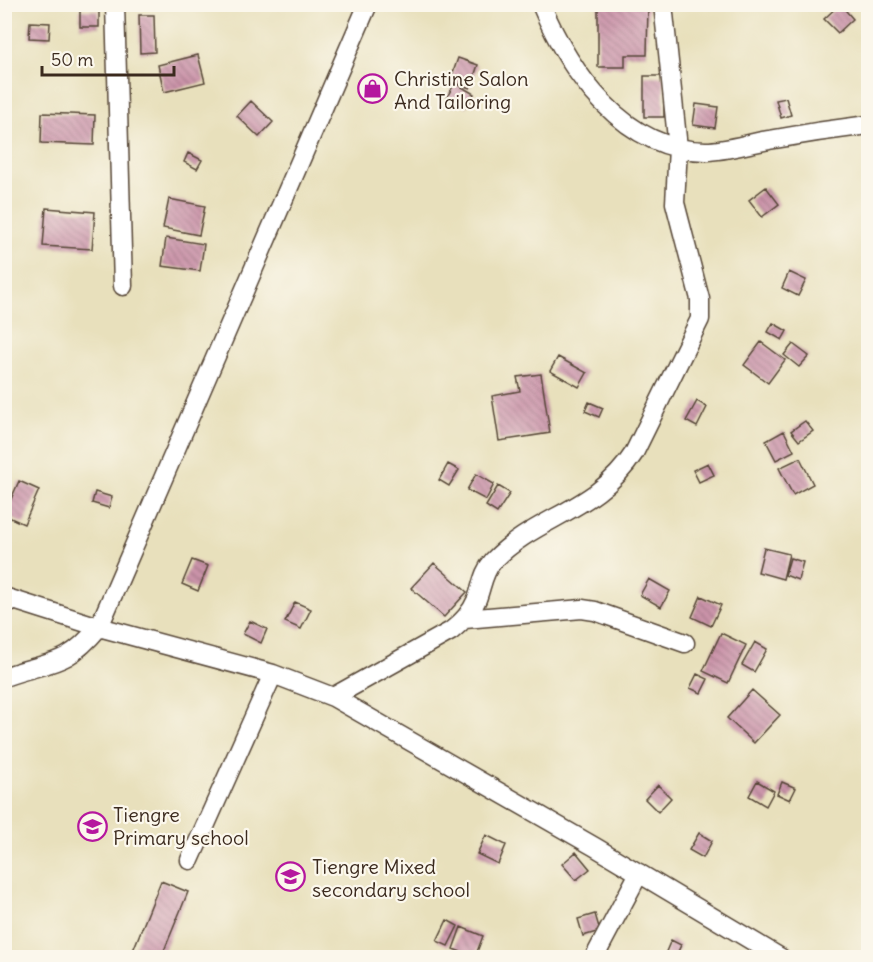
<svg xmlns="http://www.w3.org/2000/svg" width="873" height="962" font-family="Delius,sans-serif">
<defs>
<pattern id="building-back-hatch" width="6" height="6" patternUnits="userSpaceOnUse" patternTransform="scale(1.5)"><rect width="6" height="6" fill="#ca93a9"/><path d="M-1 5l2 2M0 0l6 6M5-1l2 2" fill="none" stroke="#a57889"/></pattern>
</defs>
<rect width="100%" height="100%" fill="#fbf7ec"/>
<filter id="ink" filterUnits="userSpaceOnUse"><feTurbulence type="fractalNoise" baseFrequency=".0167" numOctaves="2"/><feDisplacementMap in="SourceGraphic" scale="12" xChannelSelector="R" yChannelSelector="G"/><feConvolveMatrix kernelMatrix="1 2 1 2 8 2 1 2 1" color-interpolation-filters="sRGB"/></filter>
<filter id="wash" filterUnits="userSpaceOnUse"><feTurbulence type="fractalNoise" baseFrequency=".008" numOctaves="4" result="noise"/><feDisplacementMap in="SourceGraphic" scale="24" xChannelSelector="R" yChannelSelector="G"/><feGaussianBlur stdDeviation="1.35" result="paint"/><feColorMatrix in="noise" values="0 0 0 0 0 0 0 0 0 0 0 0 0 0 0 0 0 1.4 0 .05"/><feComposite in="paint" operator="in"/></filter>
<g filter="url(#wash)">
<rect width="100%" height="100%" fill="#e8e0bc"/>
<g id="blocks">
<path fill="url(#building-back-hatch)" d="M598,4H648L647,55H625V67H598Z
M840,4L853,19L838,33L824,19Z
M80,10H99V27H80Z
M139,15H154L155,52L140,53Z
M30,22L50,23L49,39L29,38Z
M198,55L205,82L164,92L158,65Z
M458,58L478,65L470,88L450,81Z
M644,76H664V117H644Z
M455,83L474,94L466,107L447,97Z
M786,98L791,115L781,118L776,100Z
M251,101L273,122L259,137L237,116Z
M696,104L718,107L715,128L693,125Z
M42,113L95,115L94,145L41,143Z
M188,153L202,160L197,169L184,162Z
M766,187L779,204L762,217L749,200Z
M169,199L205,206L199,235L163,228Z
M46,208L95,212L92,249L43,246Z
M166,238L204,244L200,271L162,266Z
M789,272L806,280L798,296L782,288Z
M773,323L787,331L782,340L768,332Z
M761,342L785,360L768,383L744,365Z
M793,344L809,356L799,367L784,355Z
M558,357L587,373L579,387L550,371Z
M541,374L550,433L499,441L492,396L520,391L517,377Z
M697,401L707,407L697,427L686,421Z
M589,402L603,408L599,417L585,411Z
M805,421L813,431L799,441L791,431Z
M784,431L794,451L776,460L766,441Z
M800,458L813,484L793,495L779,468Z
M708,463L714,475L699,482L693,470Z
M448,464L459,470L449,486L439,480Z
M476,474L494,484L486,500L467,490Z
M19,481L39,490L24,524L4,515Z
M498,486L510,493L497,513L486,506Z
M95,492L112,497L109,508L92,503Z
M764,548L789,554L783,579L758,572Z
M790,558L803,562L798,580L785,575Z
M192,560L208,566L198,591L182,584Z
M434,563L467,592L444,617L411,588Z
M649,579L670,591L661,607L640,595Z
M701,596L721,605L711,626L692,617Z
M295,602L311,609L301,629L285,622Z
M250,621L267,629L261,643L243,634Z
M721,633L746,645L728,683L703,671Z
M755,642L767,649L754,672L742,665Z
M697,674L708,679L701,693L690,688Z
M752,690L780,715L754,743L727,718Z
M757,781L774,791L766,806L749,796Z
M782,782L796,788L790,800L777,794Z
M658,785L671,798L658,812L645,799Z
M699,833L712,841L703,858L689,850Z
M486,835L506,845L498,864L477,854Z
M576,852L590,869L576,880L562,864Z
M161,881L188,892L161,958H130Z
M595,914L600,931L583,936L578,919Z
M447,920L458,926L448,946L437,941Z
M461,927L483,936L475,957L453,949Z
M671,940L681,945L675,958L665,954Z"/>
</g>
</g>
<g filter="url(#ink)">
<use href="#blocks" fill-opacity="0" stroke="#554536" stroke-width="1.5"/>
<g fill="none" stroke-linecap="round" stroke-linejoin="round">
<defs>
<path id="minor" d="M115,4L123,286
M541,4C569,72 624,151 706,151C726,151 749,143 769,140C802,134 835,129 868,125
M4,597L99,627L273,674L333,697L595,847L781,958
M465,619L582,609L595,611L685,643
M4,677C50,660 64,669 99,627L368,4
M333,697L451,631C463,621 471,613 477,599C482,586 483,572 493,561C536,516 597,511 634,453L700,319V299L675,203L678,148L663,4
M190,860L273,674
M594,958L639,873"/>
</defs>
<use href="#minor" stroke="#554536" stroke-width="21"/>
<use href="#minor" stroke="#fff" stroke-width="18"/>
</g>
</g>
<defs>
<symbol id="shop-ring" viewBox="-11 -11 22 22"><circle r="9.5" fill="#fbf7ec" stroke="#b5179e" stroke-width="1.5"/><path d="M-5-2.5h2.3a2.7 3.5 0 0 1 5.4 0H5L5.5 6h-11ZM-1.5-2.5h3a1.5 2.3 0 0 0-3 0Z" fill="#b5179e"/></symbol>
<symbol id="school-ring" viewBox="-11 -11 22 22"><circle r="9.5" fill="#fbf7ec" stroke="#b5179e" stroke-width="1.5"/><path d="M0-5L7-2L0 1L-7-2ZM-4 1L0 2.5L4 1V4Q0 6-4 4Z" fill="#b5179e"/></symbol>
</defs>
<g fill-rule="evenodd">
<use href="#shop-ring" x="356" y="72" width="33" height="33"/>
<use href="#school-ring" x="76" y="810" width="33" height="33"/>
<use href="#school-ring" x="274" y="860" width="33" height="33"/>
</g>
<g text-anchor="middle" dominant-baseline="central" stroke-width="4.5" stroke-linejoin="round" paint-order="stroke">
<g font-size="20" fill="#3b2a1e" stroke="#fbf7ec" text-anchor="start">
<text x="394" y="78">Christine Salon<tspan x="394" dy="23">And Tailoring</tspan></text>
<text x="113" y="814">Tiengre<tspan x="113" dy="23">Primary school</tspan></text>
<text x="312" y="866">Tiengre Mixed<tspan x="312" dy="23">secondary school</tspan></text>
</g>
</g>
<rect width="873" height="962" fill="none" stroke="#fbf7ec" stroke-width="24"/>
<path d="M42 66v9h132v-9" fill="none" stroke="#3b2a1e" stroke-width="3"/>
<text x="51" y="66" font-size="18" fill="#3b2a1e" stroke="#fbf7ec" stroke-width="4.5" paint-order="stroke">50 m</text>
</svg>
